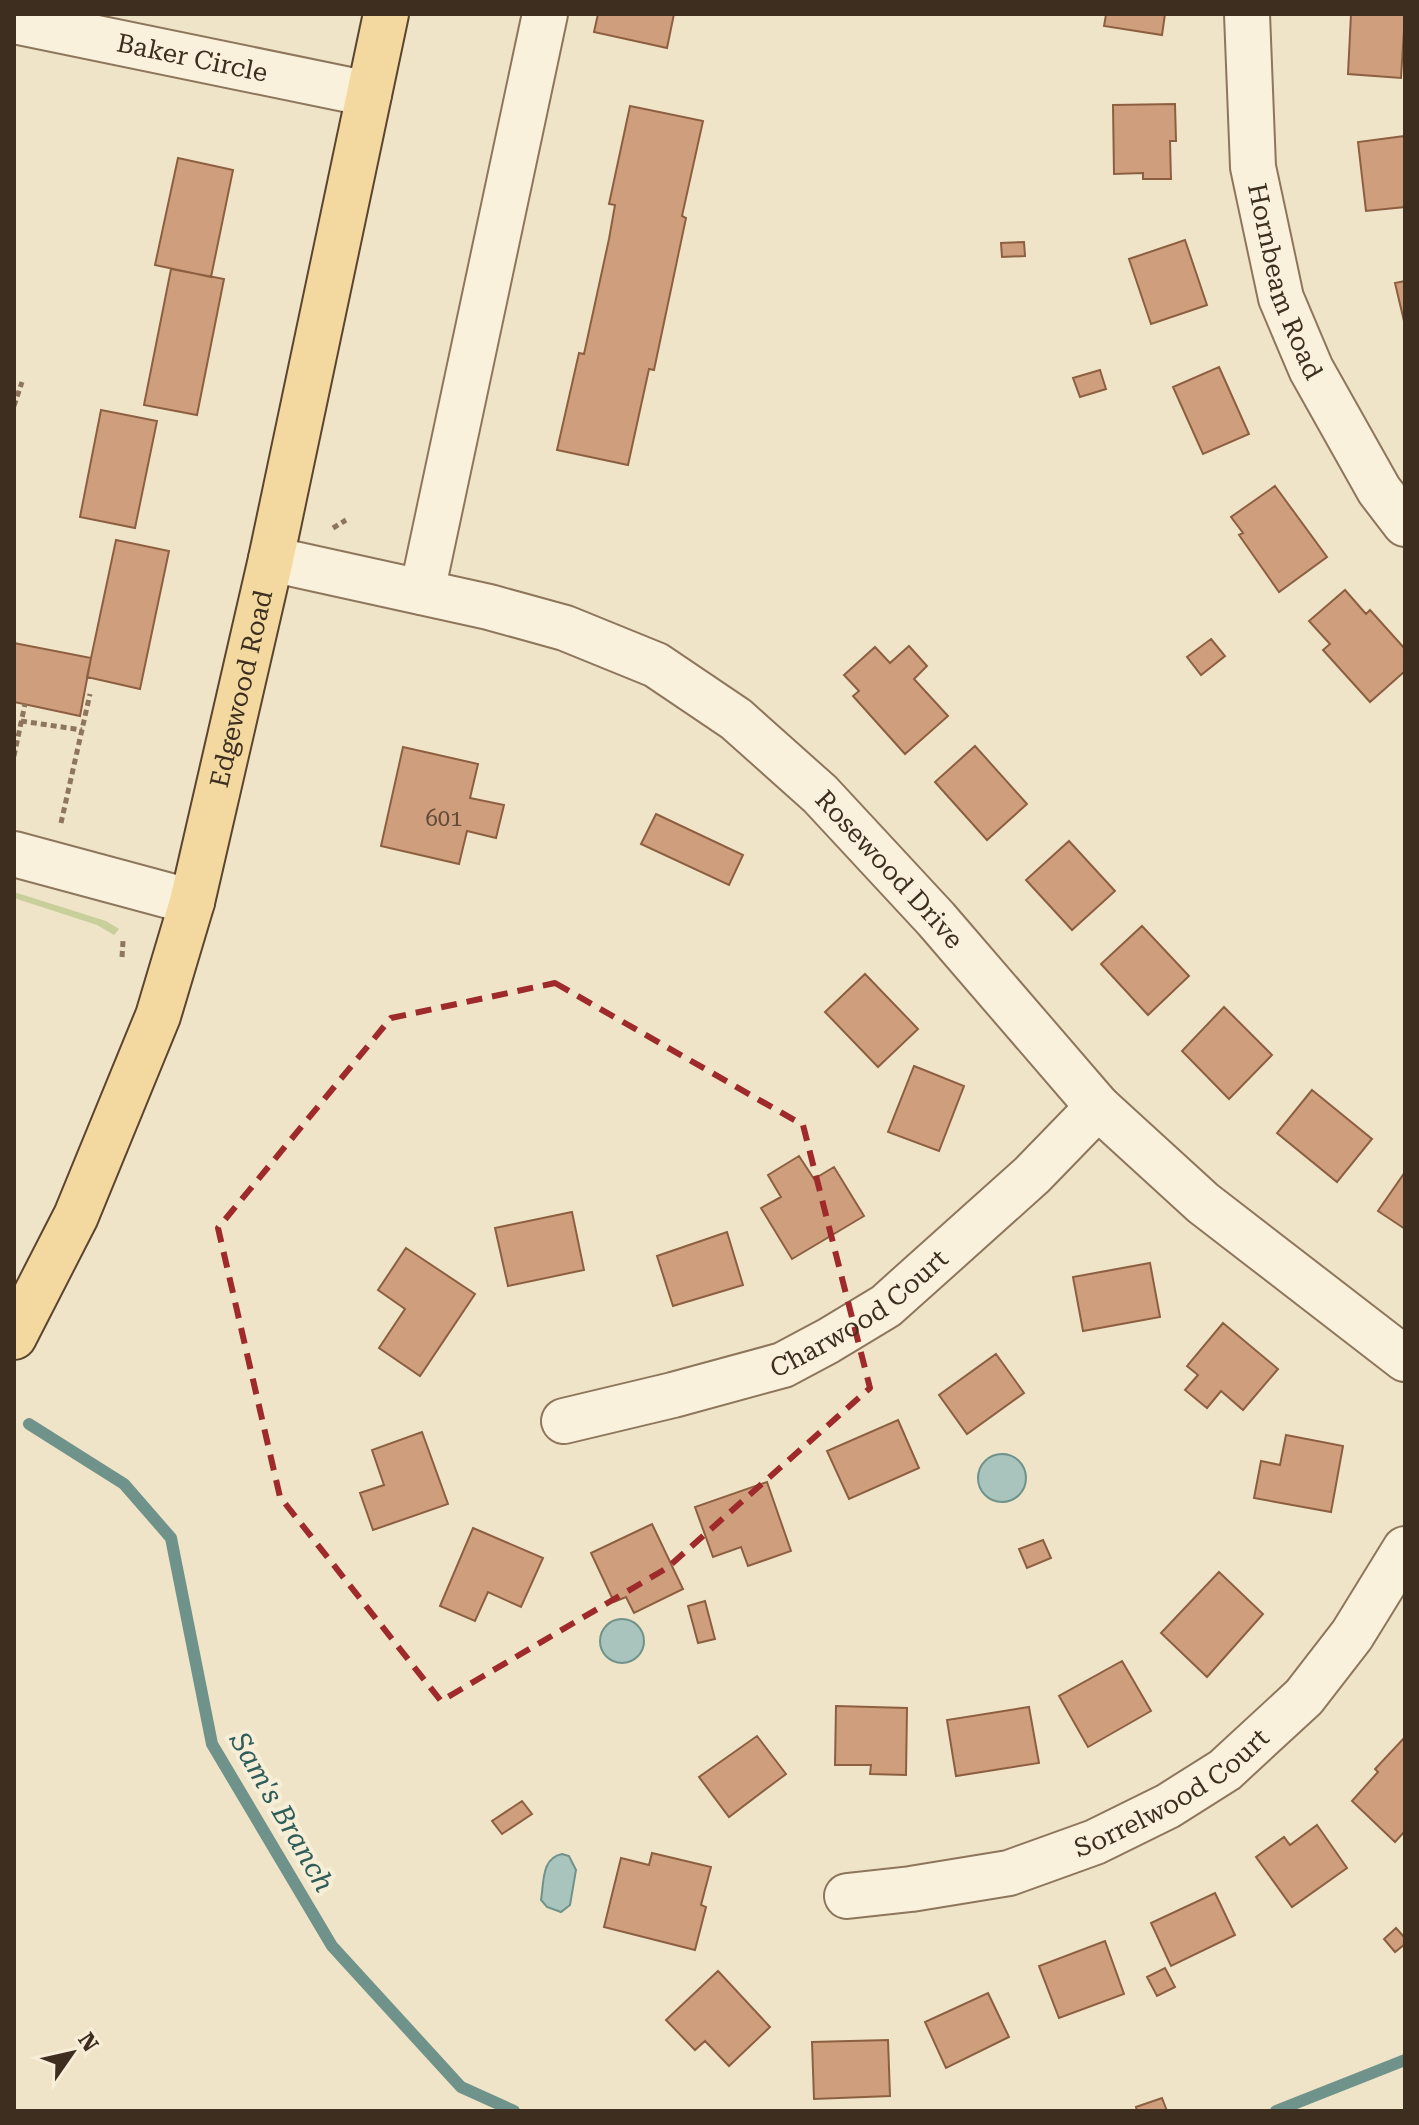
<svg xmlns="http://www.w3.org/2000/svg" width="1419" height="2125" font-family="'Roboto Serif',serif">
<rect width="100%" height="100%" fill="#f0e4c8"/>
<path fill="#c9cf9b" d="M14,892L106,921L119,929L114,935L97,925L14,898Z"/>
<path fill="#a9c4bc" stroke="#6f938a" stroke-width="2" d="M978 1478a24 24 0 1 1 48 0a24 24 0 1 1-48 0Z
M600 1641a22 22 0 1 1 44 0a22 22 0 1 1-44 0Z
M562,1854L569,1856L576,1870L570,1905L561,1912L547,1907L541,1900C544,1883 541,1858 562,1854Z"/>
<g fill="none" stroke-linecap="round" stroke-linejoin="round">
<path stroke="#6f938a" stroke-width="12" d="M29,1424L124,1484L171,1538L212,1744L332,1946L461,2087L514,2111
M1276,2111L1405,2060"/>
</g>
<path fill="#cf9f7d" stroke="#8d5f41" stroke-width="2" d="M598,14H674L667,48L594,32Z
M1102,14H1165L1162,35L1104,26L1106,15Z
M1351,14H1405L1401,78L1348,74Z
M1175,104L1176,141H1170L1171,179H1143V173L1114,174L1113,105Z
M630,106L703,121L682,216L686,218L654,370L649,369L628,465L557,450L579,353L584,354L609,239L615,205L609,204Z
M1405,136V207L1366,211L1358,142Z
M178,158L233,170L211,277L155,265Z
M1185,240L1207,305L1151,324L1129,259Z
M1024,242L1025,256L1002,257L1001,243Z
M171,269L224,279L197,415L144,405Z
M1405,281V321H1404L1395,283Z
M1219,367L1249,434L1203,454L1173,387Z
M1100,370L1106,389L1080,397L1073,378Z
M101,410L157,421L135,528L80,517Z
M1275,486L1327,557L1279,592L1239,535L1243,533L1231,517Z
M116,540L169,551L140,689L87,677Z
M1345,590L1366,614L1370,610L1405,649V671L1370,702L1323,650L1330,644L1309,621Z
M1211,639L1225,656L1201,675L1187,657Z
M14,643L91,658L80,716L14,702Z
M909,646L927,666L914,679L948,716L905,754L853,696L859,691L844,675L875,647L890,663Z
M975,746L1027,804L987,840L935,782Z
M403,747L478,764L470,798L504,805L496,838L467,831L459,864L381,846Z
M656,814L743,855L729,885L641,844Z
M1069,841L1115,891L1072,930L1026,880Z
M1142,926L1189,976L1148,1015L1101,964Z
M865,974L918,1029L878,1067L825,1012Z
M1224,1007L1272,1055L1229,1099L1182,1051Z
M914,1066L964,1086L939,1151L888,1132Z
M1312,1090L1372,1139L1337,1182L1277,1133Z
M799,1156L814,1179L834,1167L864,1216L792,1259L761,1208L781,1197L768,1175Z
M1405,1172V1229L1378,1211Z
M572,1212L584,1270L508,1286L495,1228Z
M727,1232L743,1285L673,1306L657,1256Z
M406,1248L475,1294L420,1376L379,1348L405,1309L378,1290Z
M1150,1263L1160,1317L1083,1331L1073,1277Z
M1223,1323L1278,1369L1243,1410L1221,1391L1207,1408L1185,1390L1198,1375L1187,1366Z
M996,1354L1024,1393L967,1434L939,1395Z
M898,1420L919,1468L849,1499L827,1451Z
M422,1432L448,1504L373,1530L360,1493L384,1485L372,1450Z
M1286,1435L1343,1446L1331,1512L1254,1498L1261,1461L1280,1465Z
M767,1482L791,1551L748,1566L741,1547L713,1557L695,1507Z
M652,1524L683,1589L634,1613L626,1597L614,1602L591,1553Z
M473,1528L543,1558L521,1607L488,1592L475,1621L440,1606Z
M1043,1540L1051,1558L1027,1568L1019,1549Z
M1219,1572L1263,1614L1207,1677L1161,1633Z
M705,1601L715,1639L698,1643L688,1606Z
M1122,1661L1151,1711L1088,1747L1059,1696Z
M836,1706L907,1708L906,1775L870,1774L871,1765H835Z
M1029,1707L1039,1763L956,1776L947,1720Z
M757,1736L786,1774L729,1817L699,1777Z
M1405,1737V1831L1395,1842L1352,1801L1378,1772L1375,1769Z
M522,1801L532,1814L502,1834L492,1821Z
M1317,1825L1347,1868L1292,1907L1256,1857L1284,1837L1290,1845Z
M652,1853L711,1867L701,1905L706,1907L695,1950L604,1927L621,1858L649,1865Z
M1215,1893L1235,1935L1171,1966L1151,1923Z
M1396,1928L1405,1938V1944L1395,1952L1384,1939Z
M1105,1941L1124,1994L1059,2018L1039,1966Z
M1165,1968L1175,1987L1157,1996L1147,1977Z
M718,1971L770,2027L729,2066L705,2041L695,2050L666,2020Z
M988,1993L1009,2037L946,2068L925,2022Z
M888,2040L890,2096L814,2099L812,2042Z
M1162,2098L1167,2111H1137L1136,2107Z"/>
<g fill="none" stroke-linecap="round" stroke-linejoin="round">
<defs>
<g id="minor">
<path id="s1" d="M1247,14L1253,167L1281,298L1311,369L1379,490L1405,524"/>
<path id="s2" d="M14,21L369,94"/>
<path id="s3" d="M271,559L489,607L565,628L656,665L736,719L820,794L936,919L1098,1107L1203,1203L1405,1359"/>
<path d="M422,592L545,14"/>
<path d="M14,854L192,902"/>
<path id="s4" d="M564,1421L673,1395L783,1365L828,1341L886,1306L1032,1175L1098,1107"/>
<path id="s5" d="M847,1896L911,1889L1009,1873L1095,1842L1168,1806L1225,1770L1304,1697L1352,1635L1405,1549"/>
</g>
<g id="major">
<path id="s6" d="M14,1337L76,1216L158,1016L192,902L271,559L386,14"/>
</g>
</defs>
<use href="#minor" stroke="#8d765c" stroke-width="48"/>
<use href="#major" stroke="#5b4430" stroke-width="48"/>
<path stroke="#8d765c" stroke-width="5" stroke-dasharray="6 4" stroke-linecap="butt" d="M14,406L22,382
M333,528L346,520
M21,721L82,730
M14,756L25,704
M61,823L90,694
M122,957L123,941"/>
<use href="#minor" stroke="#faf1dc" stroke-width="44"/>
<use href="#major" stroke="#f3d9a0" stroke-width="44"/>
</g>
<path fill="none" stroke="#9e2a2b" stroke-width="6" stroke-dasharray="16 10" stroke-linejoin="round" d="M555,983L803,1125L870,1388L667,1568L441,1701L280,1497L218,1228L391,1018Z"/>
<g text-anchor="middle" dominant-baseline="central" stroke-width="8" stroke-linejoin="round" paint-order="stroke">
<g font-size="22" fill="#624a37">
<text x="444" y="818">601</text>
</g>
<g font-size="26" fill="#3d2e20" stroke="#f7eed8">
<text stroke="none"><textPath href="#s2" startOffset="182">Baker Circle</textPath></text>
<text stroke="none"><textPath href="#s1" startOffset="272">Hornbeam Road</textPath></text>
<text stroke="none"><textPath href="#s6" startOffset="690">Edgewood Road</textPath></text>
<text stroke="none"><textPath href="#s3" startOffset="712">Rosewood Drive</textPath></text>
<text stroke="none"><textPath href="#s4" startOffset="318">Charwood Court</textPath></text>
<text stroke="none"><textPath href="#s5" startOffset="346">Sorrelwood Court</textPath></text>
</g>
<g font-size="28" font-style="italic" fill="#2f5d5a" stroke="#f7eed8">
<text transform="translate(282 1812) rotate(60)">Sam's Branch</text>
</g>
</g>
<rect width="1419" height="2125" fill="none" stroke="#3d2e20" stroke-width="32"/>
<g transform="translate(72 2053) rotate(56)" stroke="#f7eed8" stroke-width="6" paint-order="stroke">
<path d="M0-6L14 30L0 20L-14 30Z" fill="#3d2e20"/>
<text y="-12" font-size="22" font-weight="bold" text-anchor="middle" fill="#3d2e20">N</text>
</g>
</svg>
